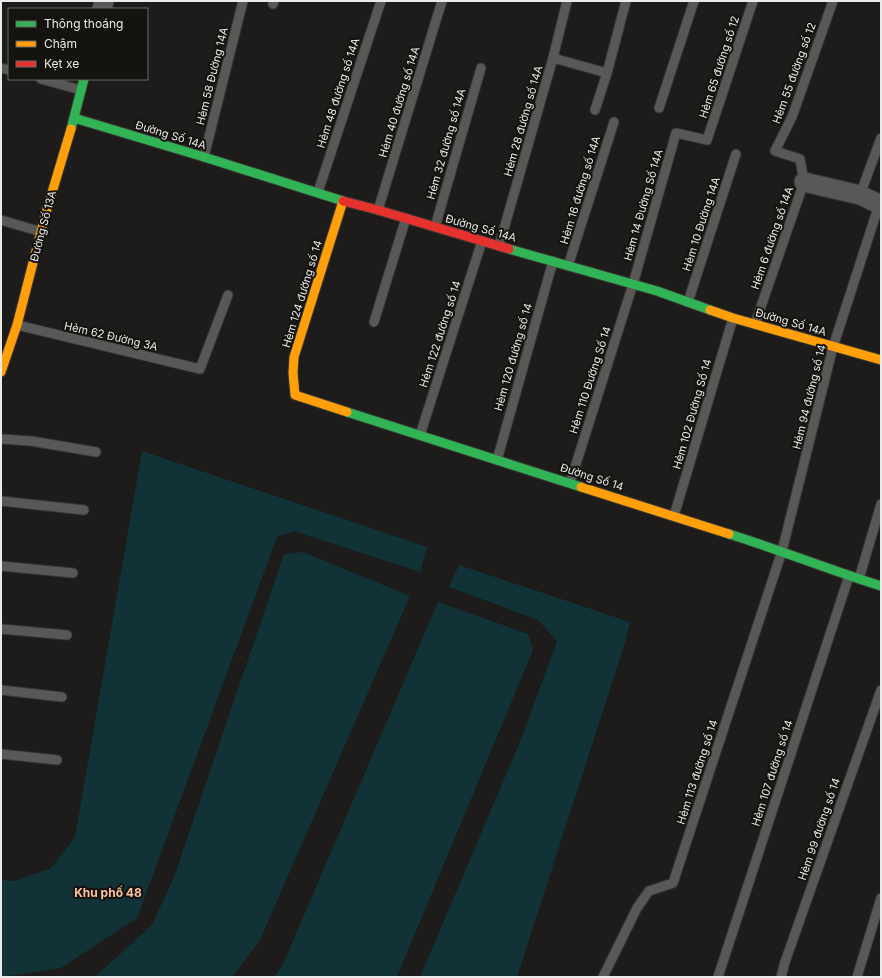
<svg xmlns="http://www.w3.org/2000/svg" width="882" height="978" font-family="Inter,sans-serif">
<rect width="100%" height="100%" fill="#1d1c1a"/>
<path fill="#113236" d="M142,451L427,547L420,572L294,531L277,537L137,918L61,968L1,977V880L15,881L51,868L75,837Z
M303,552L410,596L260,940L232,977H92L96,976L152,925L174,877L284,554Z
M459,565L630,622L625,643L517,977H420L522,737L557,641L538,620L449,587Z
M438,602L528,634L533,650L397,977H274L284,962Z"/>
<g fill="none" stroke-linecap="round" stroke-linejoin="round">
<defs>
<path id="lane" d="M273,4L274,1
M553,58L607,73
M1,68L9,70
M41,79L81,90
M659,108L694,1
M595,110L607,73L626,1
M204,157L243,1
M318,192L381,1
M860,195L881,138
M378,210L442,1
M1,220L42,232
M435,227L481,68
M499,246L553,58L567,1
M568,266L614,122
M688,302L736,154
M374,322L406,218
M755,324L804,182L800,159L775,151L792,117L833,1
M17,325L200,369L228,295
M420,435L482,241
M1,439L31,441L96,452
M497,460L553,261
M570,483L633,284L676,133L707,140L753,1
M1,501L84,510
M674,516L733,318
M1,566L73,573
M859,579L881,504
M1,629L67,635
M1,690L62,697
M1,754L57,760
M603,977L637,908L649,891L673,883L782,551L833,347L879,205
M718,977L849,576
M781,977L785,962L881,690
M857,977L881,898"/>
<path id="street" d="M102,9L104,1
M804,182L860,195L881,205"/>
<path id="fast" d="M74,118L204,157L343,201
M71,129L84,79
M509,249L657,291L710,310
M347,412L581,487
M729,534C780,550 830,570 881,586"/>
<path id="slow" d="M343,201L294,357L293,373L295,395L347,412
M710,310L733,318L881,360
M1,372L17,325L45,216L71,129
M581,487L729,534"/>
<path id="jam" d="M343,201L378,210L509,249"/>
</defs>
<use href="#lane" stroke="#383736" stroke-width="11"/>
<use href="#street" stroke="#383736" stroke-width="21"/>
<use href="#fast" stroke="#383736" stroke-width="11"/>
<use href="#slow" stroke="#383736" stroke-width="11"/>
<use href="#jam" stroke="#383736" stroke-width="11"/>
<use href="#lane" stroke="#585856" stroke-width="9"/>
<use href="#street" stroke="#585856" stroke-width="19"/>
<use href="#fast" stroke="#30b455" stroke-width="9"/>
<use href="#slow" stroke="#ff9f0a" stroke-width="9"/>
<use href="#jam" stroke="#e5322d" stroke-width="9"/>
</g>
<g text-anchor="middle" dominant-baseline="central" stroke-width="4" stroke-linejoin="round" paint-order="stroke">
<g font-size="11" fill="#ebeae8" stroke="#141310">
<text transform="translate(719 67) rotate(-72)">Hẻm 65 đường số 12</text>
<text transform="translate(794 73) rotate(-70)">Hẻm 55 đường số 12</text>
<text transform="translate(212 76) rotate(-76)">Hẻm 58 Đường 14A</text>
<text transform="translate(338 93) rotate(-72)">Hẻm 48 đường số 14A</text>
<text transform="translate(399 102) rotate(-73)">Hẻm 40 đường số 14A</text>
<text transform="translate(523 121) rotate(-74)">Hẻm 28 đường số 14A</text>
<text transform="translate(171 135) rotate(17)">Đường Số 14A</text>
<text transform="translate(446 144) rotate(-74)">Hẻm 32 đường số 14A</text>
<text transform="translate(580 190) rotate(-73)">Hẻm 16 đường số 14A</text>
<text transform="translate(643 205) rotate(-74)">Hẻm 14 Đường Số 14A</text>
<text transform="translate(701 224) rotate(-72)">Hẻm 10 Đường 14A</text>
<text transform="translate(43 226) rotate(-75)">Đường Số 13A</text>
<text transform="translate(481 228) rotate(16)">Đường Số 14A</text>
<text transform="translate(772 238) rotate(-71)">Hẻm 6 đường số 14A</text>
<text transform="translate(302 294) rotate(-73)">Hẻm 124 đường số 14</text>
<text transform="translate(791 322) rotate(16)">Đường Số 14A</text>
<text transform="translate(440 334) rotate(-72)">Hẻm 122 đường số 14</text>
<text transform="translate(111 336) rotate(13)">Hẻm 62 Đường 3A</text>
<text transform="translate(513 357) rotate(-74)">Hẻm 120 đường số 14</text>
<text transform="translate(590 380) rotate(-72)">Hẻm 110 Đường Số 14</text>
<text transform="translate(809 397) rotate(-76)">Hẻm 94 đường số 14</text>
<text transform="translate(692 414) rotate(-74)">Hẻm 102 Đường Số 14</text>
<text transform="translate(592 477) rotate(18)">Đường Số 14</text>
<text transform="translate(697 772) rotate(-72)">Hẻm 113 đường số 14</text>
<text transform="translate(772 773) rotate(-72)">Hẻm 107 đường số 14</text>
<text transform="translate(819 829) rotate(-71)">Hẻm 99 đường số 14</text>
</g>
<g font-size="12" font-weight="bold" fill="#fcc1a2" stroke="#141310">
<text x="108" y="892">Khu phố 48</text>
</g>
</g>
<rect width="882" height="978" fill="none" stroke="#ebeae8" stroke-width="4"/>
<rect x="8" y="8" width="140" height="72" fill="#141310" stroke="#6a6966"/>
<rect x="16" y="21" width="20" height="6" fill="#30b455" stroke="#6a6966"/>
<text x="44" y="28" font-size="12" fill="#ebeae8">Thông thoáng</text>
<rect x="16" y="41" width="20" height="6" fill="#ff9f0a" stroke="#6a6966"/>
<text x="44" y="48" font-size="12" fill="#ebeae8">Chậm</text>
<rect x="16" y="61" width="20" height="6" fill="#e5322d" stroke="#6a6966"/>
<text x="44" y="68" font-size="12" fill="#ebeae8">Kẹt xe</text>
</svg>
